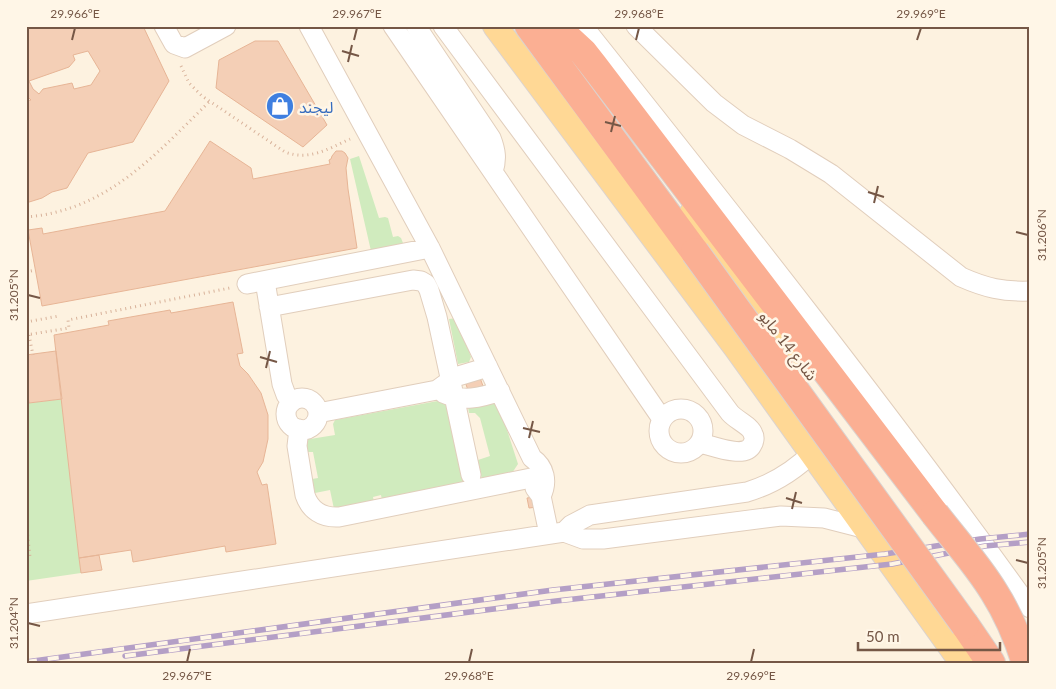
<svg xmlns="http://www.w3.org/2000/svg" width="1056" height="689" font-family="Lato,'Noto Sans Arabic',sans-serif">
<rect width="100%" height="100%" fill="#fdf2e0"/>
<path fill="#d0ebbe" d="M359,156L379,218L385,217L388,218L393,237L398,236L401,238L403,243L402,245L371,251L350,159Z
M457,318L471,357L469,362L458,364L449,319Z
M26,382L29,403L62,399L81,573L26,581Z
M443,400L448,404L465,483L382,500L381,495L373,497L374,502L334,509L330,490L315,493L312,479L318,478L313,452H306L304,440L335,435L333,424L335,420Z
M494,400L499,405L518,464L512,473L482,480L478,460L490,456L480,418L475,413H469L468,407Z"/>
<path fill="#f4cfb6" stroke="#e7b596" fill-rule="evenodd" d="M26,26H143L169,81L133,142L88,153L67,188L52,192L42,198L26,203V101L31,100L26,95ZM88,51L100,71L91,85L74,89L72,83L43,89L39,94L33,89L29,81L69,67L75,60L73,55Z
M255,41H278L327,125L303,147L216,88L219,60Z
M210,141L251,168L253,179L330,164L329,160L331,159L332,156L336,151H342L345,153L348,158L346,168L348,189L357,248L42,306L28,230L42,228L43,234L165,211Z
M233,302L243,353L237,354L240,366L248,374L261,393L268,415V439L263,462L257,472L262,485L267,484L276,544L226,552L225,546L133,562L131,550L79,558L54,335L109,325L108,321L170,310L171,313Z
M56,351L62,399L29,403L26,382V355Z
M479,375L483,386L468,390L464,379Z
M535,497L537,507L529,508L527,498Z
M99,555L102,570L81,573L79,558Z"/>
<g fill="none" stroke-linecap="round" stroke-linejoin="round">
<defs>
<path id="minor" d="M164,26L174,44L185,48L226,26
M309,26L430,248L532,458C545,467 548,482 541,496
M393,26L662,419
M416,26L491,138C496,151 497,159 493,172
M443,26L730,413C736,420 751,426 753,434C755,437 754,442 752,445C745,459 713,446 700,443
M583,26C735,217 887,409 1030,608
M636,26L714,103L743,125L790,149L831,174L961,277C986,288 1003,292 1030,291
M265,281L282,384L286,395L292,402
M247,284L430,248
M269,307L413,280L421,281L426,284L429,290L437,317L471,475
M443,393C463,402 480,398 500,391
M286 414a16 16 0 1 1 32 0a16 16 0 1 1-32 0Z
M659 431a22 22 0 1 1 44 0a22 22 0 1 1-44 0Z
M318,413L437,390L455,377L488,367
M299,429L297,446L305,495C310,510 322,518 339,517L531,478
M535,488L541,496L549,534
M564,532L571,525L590,515L747,492C773,484 793,472 812,453
M26,614L564,532L583,539H603L781,516L824,518L867,529"/>
<path id="major" d="M495,26L736,348L962,663
M691,214L730,269L806,367"/>
<path id="highway" d="M529,26L695,252
M556,27L583,52L594,66L935,514
M965,625L991,663"/>
</defs>
<use href="#minor" stroke="#e1cebc" stroke-width="21"/>
<use href="#major" stroke="#dbd3cf" stroke-width="26"/>
<use href="#highway" stroke="#dbd3cf" stroke-width="30"/>
<path stroke="#d8b29a" stroke-width="3" stroke-dasharray="1 4" stroke-linecap="butt" d="M181,66L189,83L202,96L285,152C309,161 328,149 350,139
M26,217C107,211 156,154 210,101
M26,272L35,270
M26,322L59,316
M26,335L69,328L68,320L230,288
M29,335L33,355
M26,520L30,557"/>
<use href="#minor" stroke="#fff" stroke-width="19"/>
<use href="#major" stroke="#ffd895" stroke-width="24"/>
<use href="#highway" stroke="#fbaf93" stroke-width="28"/>
<defs>
<path id="rail" d="M125,656L556,601L892,564L985,546L1030,542
M26,662L553,590L885,554L980,539L1030,534"/>
</defs>
<use href="#rail" stroke="#b49fc6" stroke-width="5.5"/>
<use href="#rail" stroke="#fff6e7" stroke-width="4" stroke-dasharray="11" stroke-linecap="butt"/>
<defs>
<path id="highway-bridge" d="M695,252L965,625
M935,514C954,539 977,564 994,592C1008,614 1018,638 1026,663"/>
</defs>
<use href="#highway-bridge" stroke="#dbd3cf" stroke-width="30" stroke-linecap="butt"/>
<use href="#highway-bridge" stroke="#fbaf93" stroke-width="28"/>
</g>
<path fill="none" stroke="#755746" stroke-width="2" d="M72,40L75,28M354,40L357,28M636,40L639,28M917,40L921,28M342,51L359,56M348,62L352,45M605,122L621,126M611,132L615,116M868,192L884,197M874,203L878,186M1016,232L1028,235M28,295L40,298M260,357L277,362M266,368L270,351M523,428L540,432M529,438L533,421M786,498L802,503M792,509L796,492M1016,560L1028,563M28,623L40,626M187,662L190,649M469,662L472,649M751,662L754,649"/>
<defs>
<symbol id="shop-disc" viewBox="-11 -11 22 22"><circle r="9.5" fill="#3f7fe0" stroke="#fff6e7"/><path d="M-5-2.5h2.3a2.7 3.5 0 0 1 5.4 0H5L5.5 6h-11ZM-1.5-2.5h3a1.5 2.3 0 0 0-3 0Z" fill="#fff"/></symbol>
</defs>
<g fill-rule="evenodd">
<use href="#shop-disc" x="264" y="90" width="32" height="32"/>
</g>
<g text-anchor="middle" dominant-baseline="central" stroke-width="5" stroke-linejoin="round" paint-order="stroke">
<g font-size="16" fill="#366cbe" stroke="#fff6e7" text-anchor="start">
<text x="299" y="106">ليجند</text>
</g>
<g font-size="16" fill="#755746" stroke="#fff6e7">
<text transform="translate(789 345) rotate(52)">شارع 14 مايو</text>
</g>
</g>
<rect width="1056" height="689" fill="none" stroke="#fff6e7" stroke-width="55"/>
<path d="M858 642v8h142v-8" fill="none" stroke="#755746" stroke-width="2.5"/>
<text x="866" y="642" font-size="15" fill="#755746" stroke="#fff6e7" stroke-width="4" paint-order="stroke">50 m</text>
<rect x="28" y="28" width="1000" height="634" fill="none" stroke="#755746" stroke-width="2"/>
<g font-size="12" text-anchor="middle" fill="#755746">
<text x="75" y="18">29.966°E</text>
<text x="357" y="18">29.967°E</text>
<text x="639" y="18">29.968°E</text>
<text x="921" y="18">29.969°E</text>
<text transform="translate(1042 235) rotate(-90)" y="4">31.206°N</text>
<text transform="translate(14 295) rotate(-90)" y="4">31.205°N</text>
<text transform="translate(1042 563) rotate(-90)" y="4">31.205°N</text>
<text transform="translate(14 623) rotate(-90)" y="4">31.204°N</text>
<text x="187" y="680">29.967°E</text>
<text x="469" y="680">29.968°E</text>
<text x="751" y="680">29.969°E</text>
</g>
</svg>
